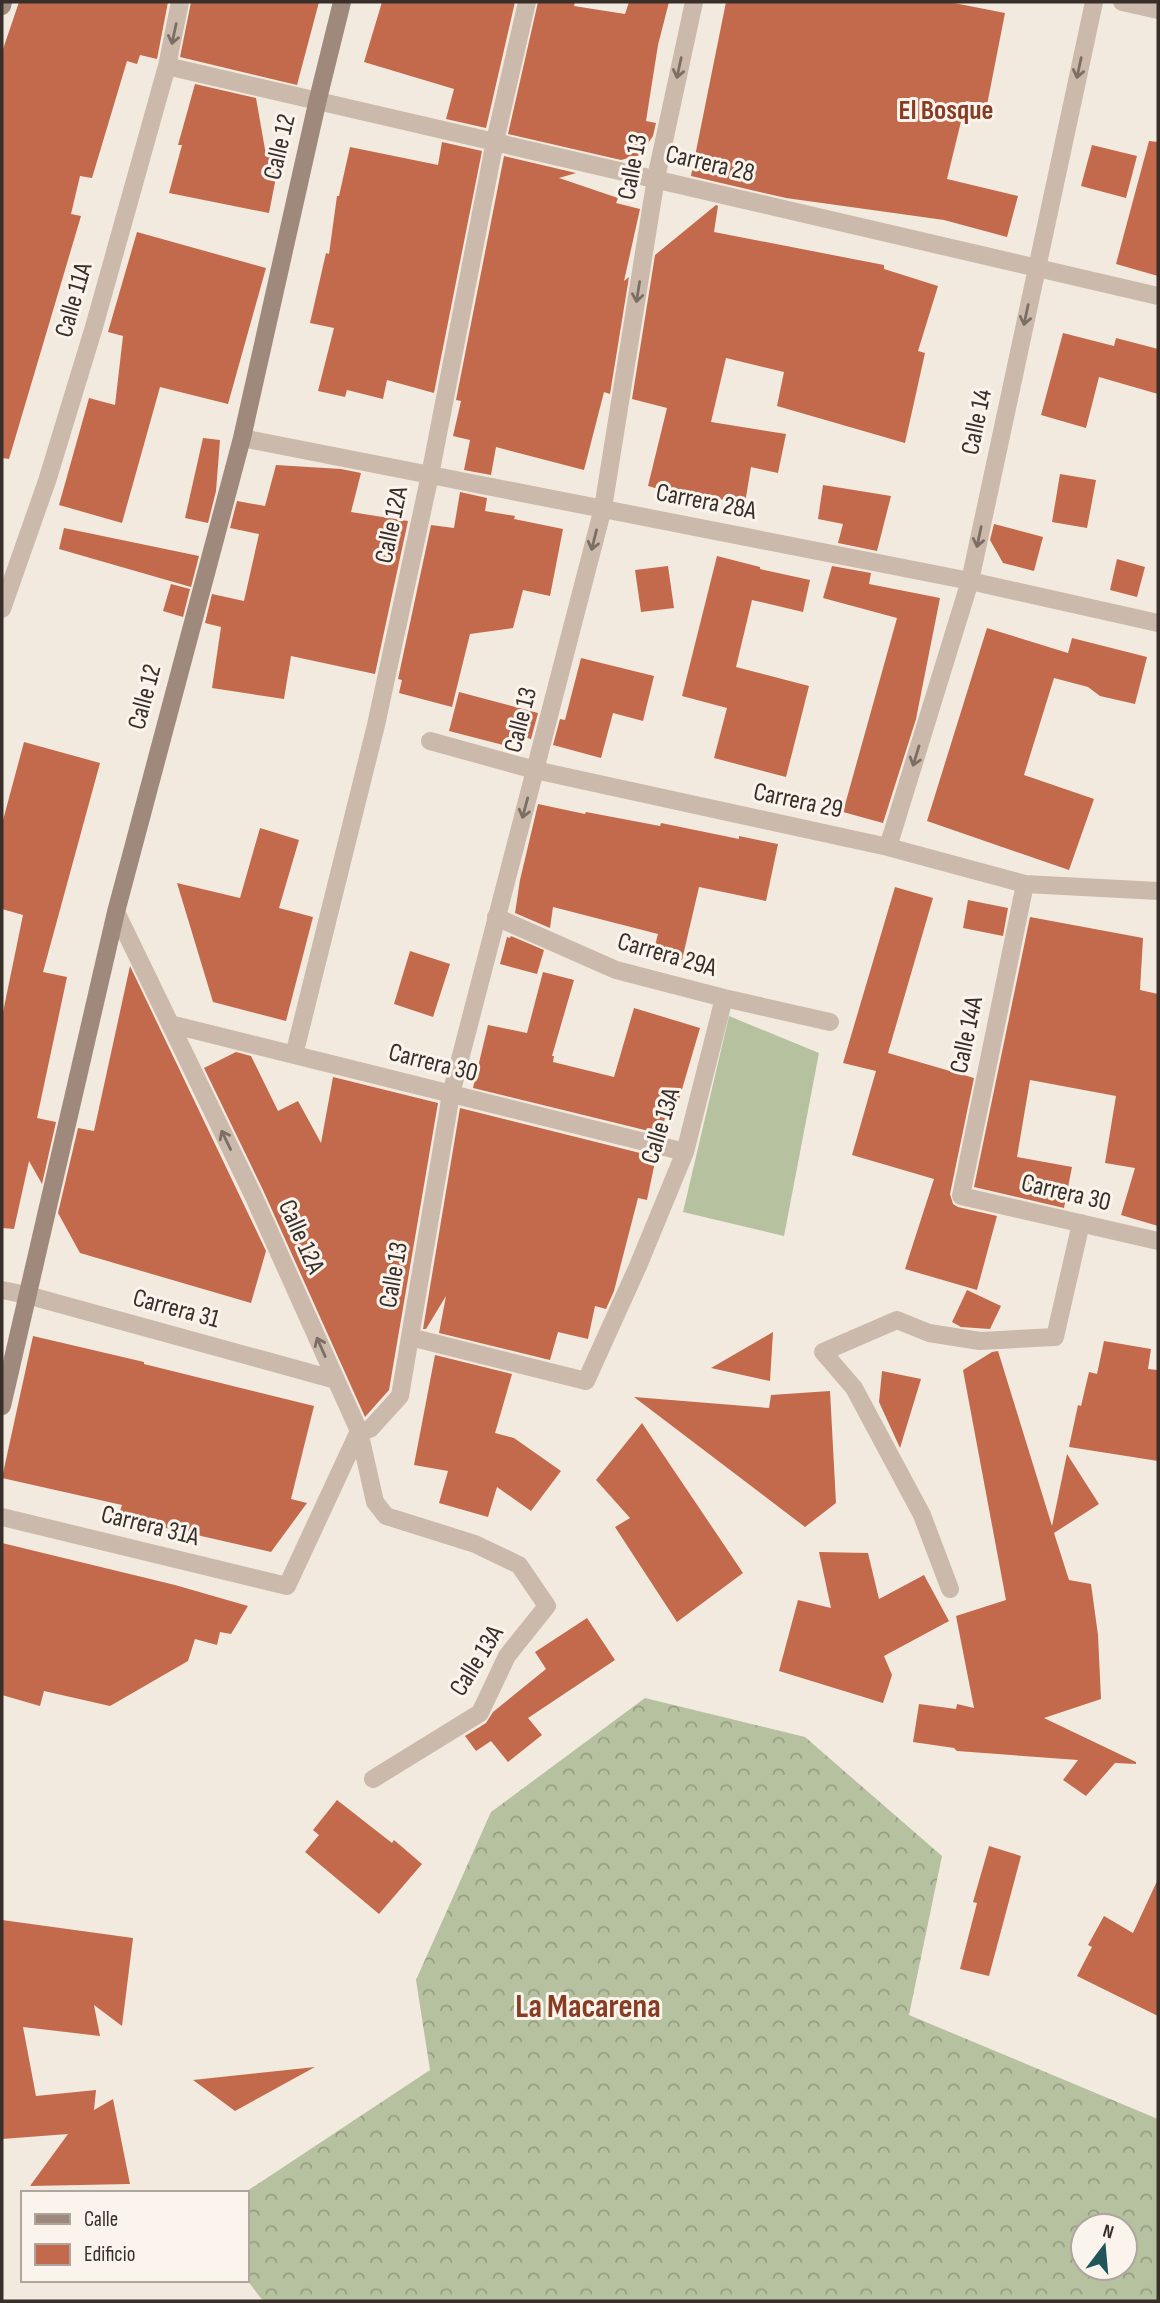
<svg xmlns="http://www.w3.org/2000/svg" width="1160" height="2303" font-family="'Sofia Sans Condensed',sans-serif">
<defs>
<pattern id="forest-crowns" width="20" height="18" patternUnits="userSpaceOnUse" patternTransform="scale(1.75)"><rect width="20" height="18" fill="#b6c29f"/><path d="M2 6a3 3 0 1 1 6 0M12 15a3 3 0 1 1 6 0" fill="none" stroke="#959e82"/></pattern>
</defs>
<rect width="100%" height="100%" fill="#f3eadf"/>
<path fill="#b6c29f" d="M729,1016L819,1053L784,1236L683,1212Z"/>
<path fill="url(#forest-crowns)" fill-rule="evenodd" d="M645,1698L805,1737L942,1856L909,2015L1158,2119V2301H263L247,2280V2193H244L430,2070L416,1980L491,1812ZM1083,2226H1125V2268H1083Z"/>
<path fill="#c46a4c" d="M19,2H168L157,59L140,55L137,64L127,61L92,178L80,176L71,214L81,216L9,459L2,458V52Z
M191,2H319L297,85L180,57Z
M382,2H515L486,128L446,119L454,89L364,62Z
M538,2H575L574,6L625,14L629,2H669L658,45L646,121L656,123L653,136L640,155L621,160L508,134Z
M726,2H949L1005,13L987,105L966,101L947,179L1018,196L1007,237L944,220L786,198L691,176Z
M195,84L256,98L266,155L280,157L269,213L169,193L182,145H178Z
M1149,141L1158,142V276L1116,264Z
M442,142L482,151L434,393L387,380L383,399L347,390L345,397L318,391L334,328L310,323L326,253L329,254L337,196H339L350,147L438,165Z
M1092,145L1137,156L1126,198L1081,186Z
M504,156L576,173L559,178L618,198L616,203L640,209L624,281L629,277L610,394L604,392L584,470L496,447L491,475L464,470L470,440L453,436L461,401L456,400Z
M716,205L718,206L714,232L884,265V269L938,286L918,351L925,353L905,443L777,406L784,372L726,358L711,422L786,434L778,473L751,467L745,503L712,498L711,501L677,491L676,494L648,486L667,408L632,399L655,255Z
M137,232L266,268L228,404L160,387L122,523L59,505L89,398L115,405L123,336L108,332Z
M1063,333L1114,346L1116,338L1158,349V394L1099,377L1086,428L1041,415Z
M203,438L220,440L216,491L208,523L185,518Z
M276,465L341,469L361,473L351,512L408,521L375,674L291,656L284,699L212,688L221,627L205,623L212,594L244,601L259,534L230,528L237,501L265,506Z
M1060,474L1096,480L1087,528L1052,522Z
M823,485L891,496L877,551L838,543L843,524L818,519Z
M460,492L487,498L485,511L515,516L514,519L563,529L550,596L523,590L513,628L470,634L452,707L399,693L402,680L398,679L431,525L454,528Z
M994,524L1043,537L1034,571L1003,563L990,540Z
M64,528L199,556L191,587L59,549Z
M717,556L760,567V569L810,580L803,612L752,600L736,667L809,686L786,777L714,758L727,708L682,696Z
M1117,559L1145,567L1137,597L1110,590Z
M668,566L674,608L641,612L635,570Z
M832,566L871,573L869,584L940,598L916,719L883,823L843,812L897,618L823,598Z
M171,584L190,589L183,617L163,611Z
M987,628L1068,653L1072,638L1147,657L1135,704L1100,696L1088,687L1054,678L1024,775L1094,799L1069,870L927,821Z
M581,658L654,676L643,721L613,713L601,758L553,745L560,719L565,720Z
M459,692L538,713L531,739L510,733L507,746L449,731Z
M24,742L100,763L43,972L67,977L37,1118L56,1122L42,1184L29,1161L14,1229L2,1228V1017L23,915L2,909V824Z
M538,804L585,814L586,812L660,826L661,823L739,839V836L778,844L766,901L699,887L682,960L653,953L658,934L553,907L550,928L515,913L520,880Z
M260,828L299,840L279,908L313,917L286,1021L213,1002L177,883L240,898Z
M895,887L933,898L888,1053L974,1078L950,1194L953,1204L958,1207L997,1216L977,1290L905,1269L934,1179L852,1155L876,1071L843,1063Z
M968,900L1008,908L1003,936L963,928Z
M1030,917L1143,938L1140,990L1158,994V1226L1121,1215L1135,1168L1105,1163L1116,1096L1030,1080L1017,1157L1072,1167L1064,1208L974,1187Z
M511,936L544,950L537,974L500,964L507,937L510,938Z
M410,951L450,964L433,1017L394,1004Z
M130,966L266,1251L251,1303L80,1253L58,1213L78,1128L94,1131Z
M543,972L574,980L552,1056H554L553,1062L614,1077L634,1008L700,1028L673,1120L665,1118L661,1134L473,1088L488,1025L527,1033Z
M236,1052L251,1056L278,1111L298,1101L321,1143L333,1077L438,1103L389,1390L365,1417L263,1190L204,1068Z
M460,1108L656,1157L647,1200L638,1198L614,1291L606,1309L595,1306L588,1339L558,1332L550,1360L439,1333L446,1296L426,1329H423Z
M967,1290L1001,1306L990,1329L961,1327L952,1322Z
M773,1332L770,1381L711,1368Z
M33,1336L144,1362V1364L314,1406L291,1499L307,1503L271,1552L118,1517L122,1505L2,1478Z
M1104,1341L1151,1349L1148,1369L1158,1370V1461L1069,1447L1078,1405L1081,1406L1089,1372L1097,1374Z
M998,1351L1052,1526L1067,1454L1099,1504L1054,1533L1069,1580L1091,1584L1098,1635L1101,1699L1044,1718L1136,1762V1764L1115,1763L1086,1796L1063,1780L1078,1760L957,1751L954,1748L913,1742L919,1704L956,1709L957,1704L974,1708L956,1616L1006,1600L963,1370L992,1352Z
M435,1355L512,1374L495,1433L514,1438L561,1471L531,1511L497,1487L488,1517L439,1503L448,1471L414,1465Z
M882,1371L921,1379L900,1448L879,1402Z
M830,1391L836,1503L805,1527L634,1397L769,1408L771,1395Z
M642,1423L743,1573L677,1622L615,1527L630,1518L596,1480Z
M2,1543L175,1585L248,1606L231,1634L220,1632L217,1645L195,1639L188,1661L110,1706L44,1691L40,1706L2,1695Z
M819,1552L868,1553L879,1599L924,1575L949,1621L884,1656L892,1675L883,1703L779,1671L798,1600L831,1608Z
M587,1618L615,1660L528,1718L542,1735L508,1762L491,1741L476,1751L465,1736L486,1723L493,1712L546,1669L535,1652Z
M337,1800L392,1843L394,1840L422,1864L379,1914L305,1852L319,1835L313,1830Z
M989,1846L1021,1856L989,1976L960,1969L977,1903L973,1902Z
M1158,1879V2016L1077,1976L1092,1947L1088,1945L1104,1916L1133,1933Z
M2,1920L133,1938L122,2026L94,2005L100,2036L23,2027L36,2096L96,2090L94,2110L113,2099L130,2184L30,2186L68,2134L2,2139Z
M315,2067L235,2111L193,2080Z"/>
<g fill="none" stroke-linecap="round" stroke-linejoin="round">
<path stroke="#cbbaab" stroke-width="18" d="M1122,2L1158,10
M167,66L1158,296
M242,438L970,581L1158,623
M2,609L47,481L94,327L167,66L180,2
M430,741L535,770L888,847L1025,884L1158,891
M888,847L970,581L1094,2
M1025,884L961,1196L1158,1241
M116,912L253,1195L359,1431L375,1502L386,1516L475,1544L519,1565L547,1606L507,1656L480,1713L373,1779
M496,917L616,970L724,998L830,1022
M170,1024L685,1152
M294,1055L376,725L430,475L495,141L527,2
M2,1290L27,1295L336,1380
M410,1337L586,1381L638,1266L685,1152L724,998
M359,1431L370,1429L400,1396L451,1094L603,508L656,178L694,2
M2,1517L287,1586L359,1431
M950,1589L922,1515L854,1388L823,1352L897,1320L929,1333L980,1341L1055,1337L1081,1223"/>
<path stroke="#9f897c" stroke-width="18" d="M2,6L3,2
M2,1406L116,912L242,438L318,99L342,2"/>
</g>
<defs><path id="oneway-shaft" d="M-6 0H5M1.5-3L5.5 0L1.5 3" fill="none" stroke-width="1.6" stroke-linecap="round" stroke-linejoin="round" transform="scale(1.75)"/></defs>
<g stroke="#7b6e64">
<use href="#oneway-shaft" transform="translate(174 34) rotate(102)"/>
<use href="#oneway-shaft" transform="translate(679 68) rotate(102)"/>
<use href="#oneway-shaft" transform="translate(1079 68) rotate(102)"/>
<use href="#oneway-shaft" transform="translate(638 292) rotate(99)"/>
<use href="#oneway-shaft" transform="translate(1026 315) rotate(102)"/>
<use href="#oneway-shaft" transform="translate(979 537) rotate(102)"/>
<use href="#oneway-shaft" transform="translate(594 540) rotate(104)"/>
<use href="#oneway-shaft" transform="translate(916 756) rotate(107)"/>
<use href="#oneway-shaft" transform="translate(525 808) rotate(105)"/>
<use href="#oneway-shaft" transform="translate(226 1140) rotate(-116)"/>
<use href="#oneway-shaft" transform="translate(321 1347) rotate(-114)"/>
</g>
<g text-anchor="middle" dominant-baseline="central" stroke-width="6" stroke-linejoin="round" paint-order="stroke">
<g font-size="26" fill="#392f2a" stroke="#faf4ec">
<text transform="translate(280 147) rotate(-77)">Calle 12</text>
<text transform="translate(710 164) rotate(13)">Carrera 28</text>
<text transform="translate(633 167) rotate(-79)">Calle 13</text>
<text transform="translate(74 300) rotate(-74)">Calle 11A</text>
<text transform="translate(977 422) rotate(-78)">Calle 14</text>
<text transform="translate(706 502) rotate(11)">Carrera 28A</text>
<text transform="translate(392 525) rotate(-78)">Calle 12A</text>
<text transform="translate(145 697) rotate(-75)">Calle 12</text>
<text transform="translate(521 720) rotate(-76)">Calle 13</text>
<text transform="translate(798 801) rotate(12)">Carrera 29</text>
<text transform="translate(667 955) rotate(16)">Carrera 29A</text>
<text transform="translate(967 1035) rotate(-78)">Calle 14A</text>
<text transform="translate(433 1063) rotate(14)">Carrera 30</text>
<text transform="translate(661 1126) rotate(-73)">Calle 13A</text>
<text transform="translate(1066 1193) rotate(13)">Carrera 30</text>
<text transform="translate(301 1237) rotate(66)">Calle 12A</text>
<text transform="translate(394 1275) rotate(-80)">Calle 13</text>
<text transform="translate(176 1309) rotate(15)">Carrera 31</text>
<text transform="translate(150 1526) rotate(14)">Carrera 31A</text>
<text transform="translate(477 1661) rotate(-58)">Calle 13A</text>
</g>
<g font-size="28" font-weight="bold" fill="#873c24" stroke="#faf4ec">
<text x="946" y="110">El Bosque</text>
</g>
<g font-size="33" font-weight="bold" fill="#873c24" stroke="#faf4ec">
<text x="588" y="2007">La Macarena</text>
</g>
</g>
<rect width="1160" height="2303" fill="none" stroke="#392f2a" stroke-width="7"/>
<rect x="21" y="2191" width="228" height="91" fill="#faf4ec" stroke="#ada59e" stroke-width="2"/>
<rect x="35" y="2214" width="35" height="10" fill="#9f897c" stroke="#ada59e" stroke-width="2"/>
<text x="84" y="2226" font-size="21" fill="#392f2a">Calle</text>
<rect x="35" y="2244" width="35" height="21" fill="#c46a4c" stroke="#ada59e" stroke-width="2"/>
<text x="84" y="2261" font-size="21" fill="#392f2a">Edificio</text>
<g transform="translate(1104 2247) rotate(16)"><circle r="33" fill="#faf4ec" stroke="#ada59e" stroke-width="2"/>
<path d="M0-5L12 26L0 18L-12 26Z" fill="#20565a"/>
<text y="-10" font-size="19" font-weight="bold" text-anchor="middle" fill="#392f2a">N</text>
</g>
</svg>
